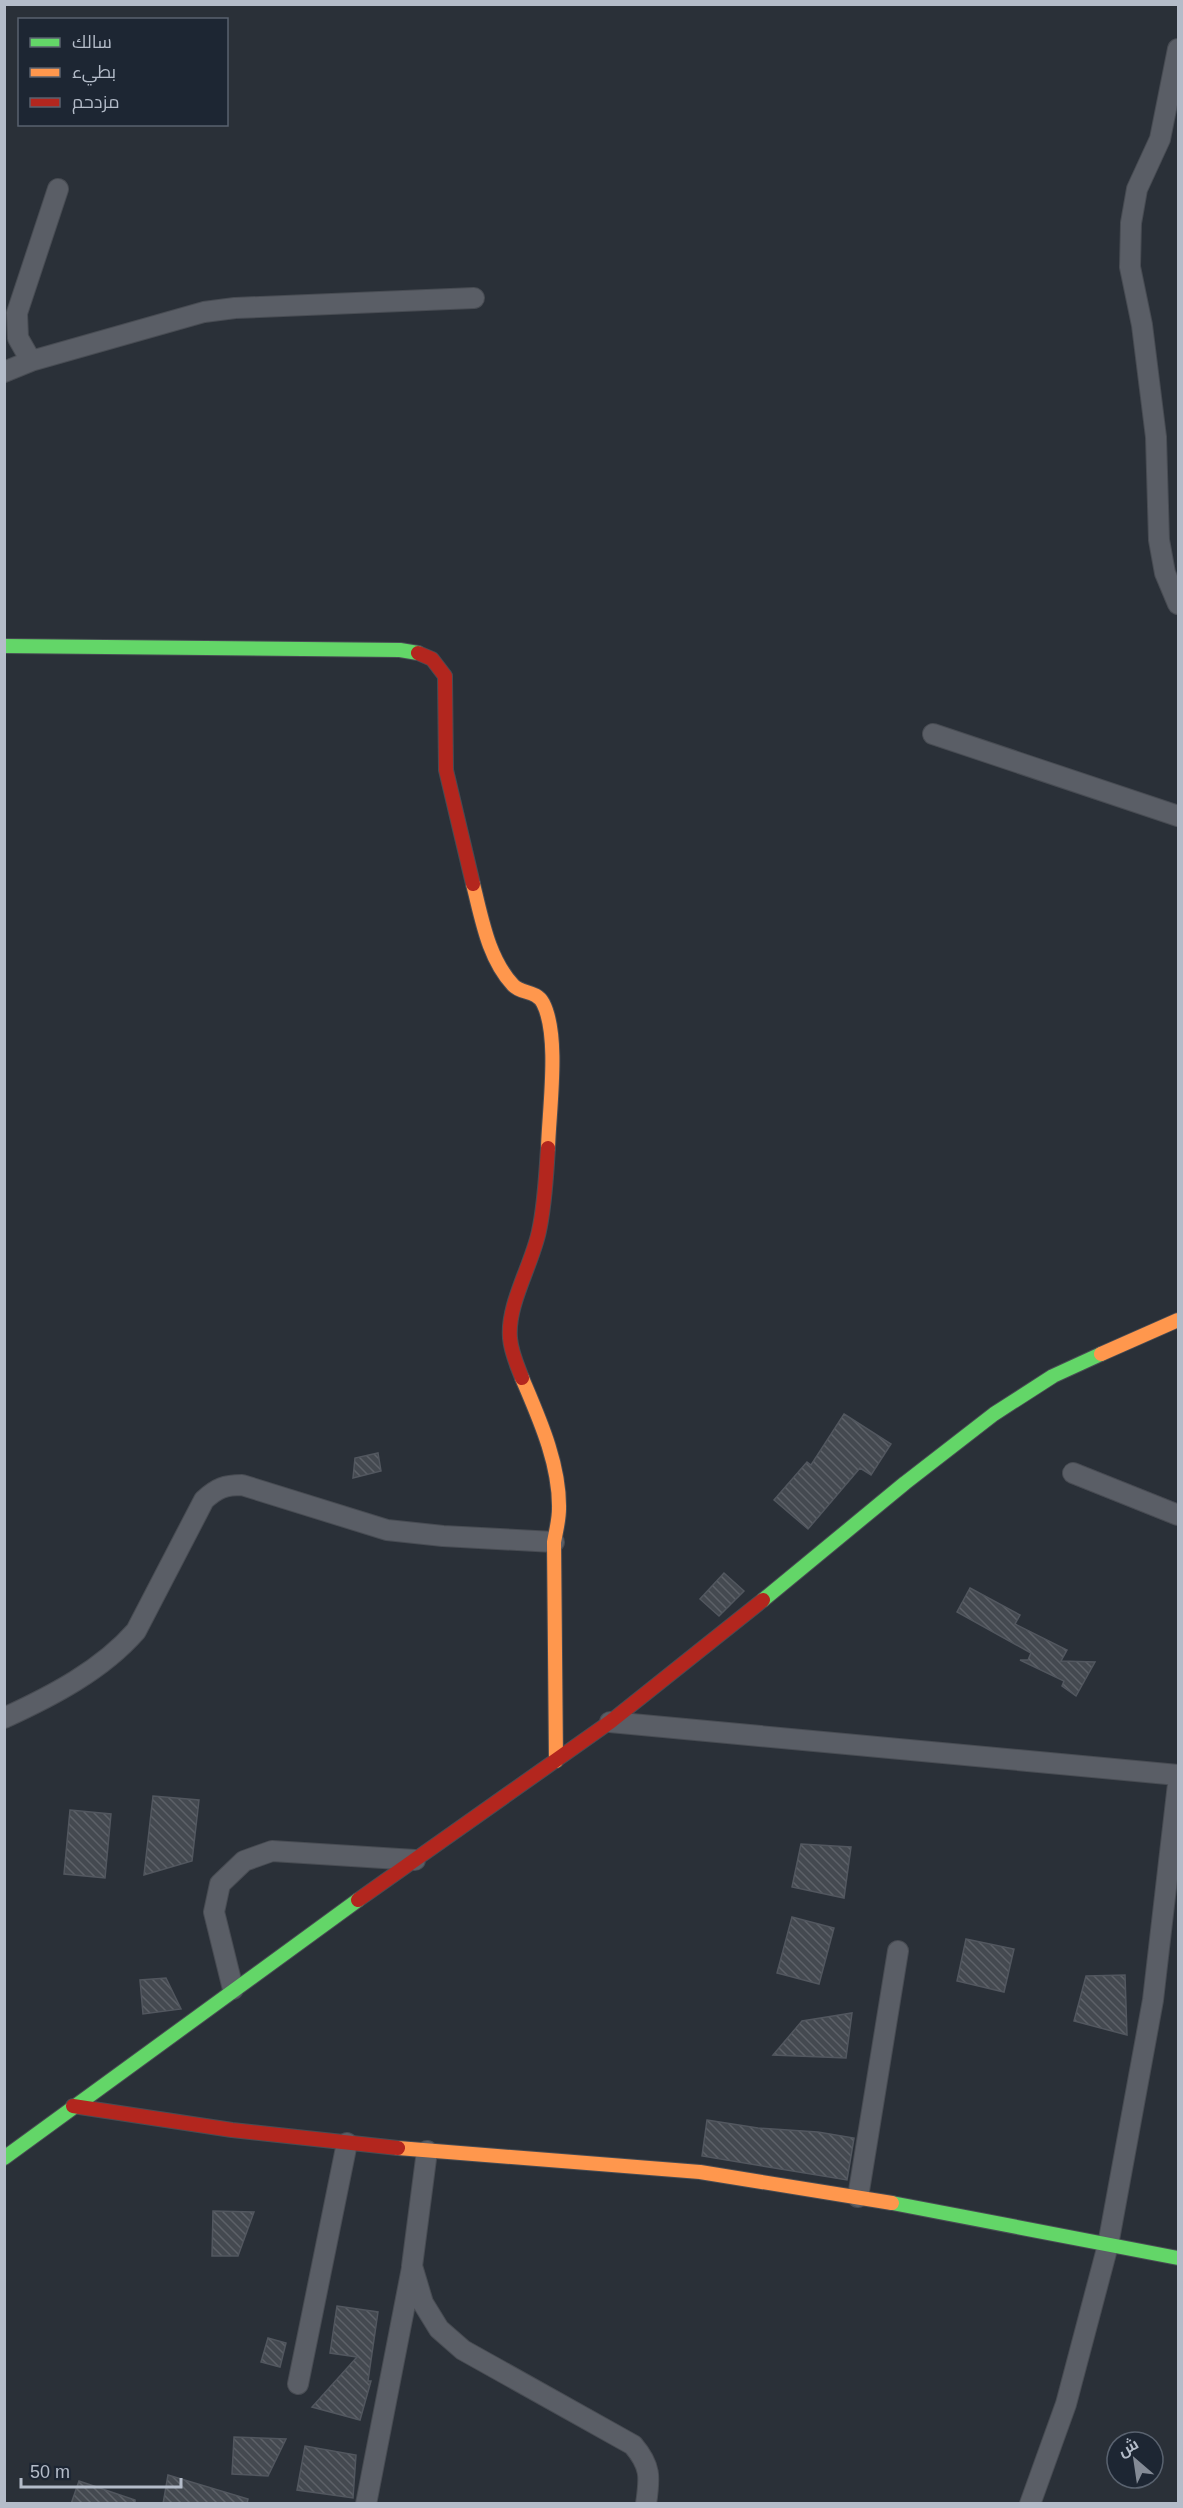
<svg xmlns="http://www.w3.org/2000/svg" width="1183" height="2508" font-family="Helvetica,Cairo,sans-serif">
<defs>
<pattern id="building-back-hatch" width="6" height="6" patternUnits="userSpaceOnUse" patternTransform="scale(1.5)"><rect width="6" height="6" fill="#444950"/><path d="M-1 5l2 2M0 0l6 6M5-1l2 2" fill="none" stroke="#5d6168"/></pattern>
</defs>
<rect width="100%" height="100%" fill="#2a3038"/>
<path fill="url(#building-back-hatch)" stroke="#52575f" stroke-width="1.5" d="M844,1414L891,1444L871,1475L860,1468L808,1529L774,1500L807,1462L811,1465Z
M378,1453L381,1471L353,1478L355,1458Z
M724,1573L744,1591L719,1616L700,1599Z
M970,1588L1020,1615L1015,1624L1067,1650L1061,1661L1095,1662L1076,1696L1062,1686L1064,1681L1020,1660H1028L1031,1653L957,1612Z
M153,1796L199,1800L192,1861L144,1875Z
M70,1810L111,1814L105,1878L64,1874Z
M801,1844L851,1847L844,1898L792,1887Z
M792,1917L834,1928L819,1984L777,1973Z
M966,1939L1014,1949L1004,1992L957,1981Z
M1125,1975L1127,2035L1074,2021L1086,1976Z
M166,1978L181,2009L143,2014L140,1980Z
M852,2013L846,2058L773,2055L802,2021Z
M707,2120L758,2128L818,2132L854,2138L847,2180L702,2156Z
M213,2211L254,2212L238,2256H212Z
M337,2306L378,2312L368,2381H371L360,2420L312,2407L357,2357L330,2353Z
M268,2338L286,2343L280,2367L261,2362Z
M234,2437L286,2439L268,2476L232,2474Z
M305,2446L356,2455L353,2498L297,2490Z
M168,2475L248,2499L247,2504H163Z
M79,2481L135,2500V2504H71Z"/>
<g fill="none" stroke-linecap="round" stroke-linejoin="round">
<defs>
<path id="street" d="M1178,49L1160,139L1137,189L1131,223L1130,267L1142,325L1156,437L1159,540L1165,573L1178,604
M31,361L18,338L17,313L58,189
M4,372L31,361L204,312L235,308L474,298
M933,734L1178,816
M1073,1473L1178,1515
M4,1718C52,1696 102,1670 136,1631L204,1500C217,1488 225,1485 242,1485L387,1530L443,1536L554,1542
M610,1722L1178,1775
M233,1989L214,1912L220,1884L244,1861L272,1851L415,1860
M427,2151L412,2266L423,2303L439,2329L463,2350L633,2445C651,2466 650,2477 646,2504
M858,2197L898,1951
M298,2384L347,2143
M366,2504L412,2268
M1030,2504L1066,2404L1108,2245L1153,2000L1178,1784"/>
<path id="fast" d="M4,646L400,650L418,653
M763,1600L905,1483L994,1414L1053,1376L1101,1354
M4,2158L358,1900
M892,2203L1178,2258"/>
<path id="slow" d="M473,884C482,919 488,958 513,985C521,994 536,990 543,1003C560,1036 549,1110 548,1148
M1101,1354L1178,1320
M522,1378C539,1418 560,1464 559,1509C559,1520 556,1531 554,1542L556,1761
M398,2148L700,2172L892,2203"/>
<path id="jam" d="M418,653L432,659L445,676L446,770L473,884
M522,1378C517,1365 511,1352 510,1338C507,1304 532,1265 539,1231C545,1204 546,1176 548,1148
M358,1900L610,1722L763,1600
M73,2106L232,2130L398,2148"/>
</defs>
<use href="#street" stroke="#484c53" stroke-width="22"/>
<use href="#fast" stroke="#484c53" stroke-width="16"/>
<use href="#slow" stroke="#484c53" stroke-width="16"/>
<use href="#jam" stroke="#484c53" stroke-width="16"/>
<use href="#street" stroke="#5a5e66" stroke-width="20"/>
<use href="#fast" stroke="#63d668" stroke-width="14"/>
<use href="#slow" stroke="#ff974d" stroke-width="14"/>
<use href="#jam" stroke="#b3261e" stroke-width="14"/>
</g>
<rect width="1183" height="2508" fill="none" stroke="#b4bcc9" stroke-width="12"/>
<rect x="18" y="18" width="210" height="108" fill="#1d2633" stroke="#59626f" stroke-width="1.5"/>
<rect x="30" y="38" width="30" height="9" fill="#63d668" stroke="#59626f" stroke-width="1.5"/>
<text x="72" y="48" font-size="18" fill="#b4bcc9">سالك</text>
<rect x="30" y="68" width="30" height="9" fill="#ff974d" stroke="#59626f" stroke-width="1.5"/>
<text x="72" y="78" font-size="18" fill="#b4bcc9">بطيء</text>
<rect x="30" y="98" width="30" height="9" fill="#b3261e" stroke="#59626f" stroke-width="1.5"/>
<text x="72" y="108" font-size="18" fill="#b4bcc9">مزدحم</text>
<g transform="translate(1135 2460) rotate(331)"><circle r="28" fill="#1d2633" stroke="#59626f" stroke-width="1.5"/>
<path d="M0-4.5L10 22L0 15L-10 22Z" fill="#848b96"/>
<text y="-9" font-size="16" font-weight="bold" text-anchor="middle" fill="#b4bcc9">ش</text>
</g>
<path d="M21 2478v9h160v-9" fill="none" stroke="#b4bcc9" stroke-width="3"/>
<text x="30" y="2478" font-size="18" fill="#b4bcc9" stroke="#1d2633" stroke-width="4.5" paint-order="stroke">50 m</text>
</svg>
